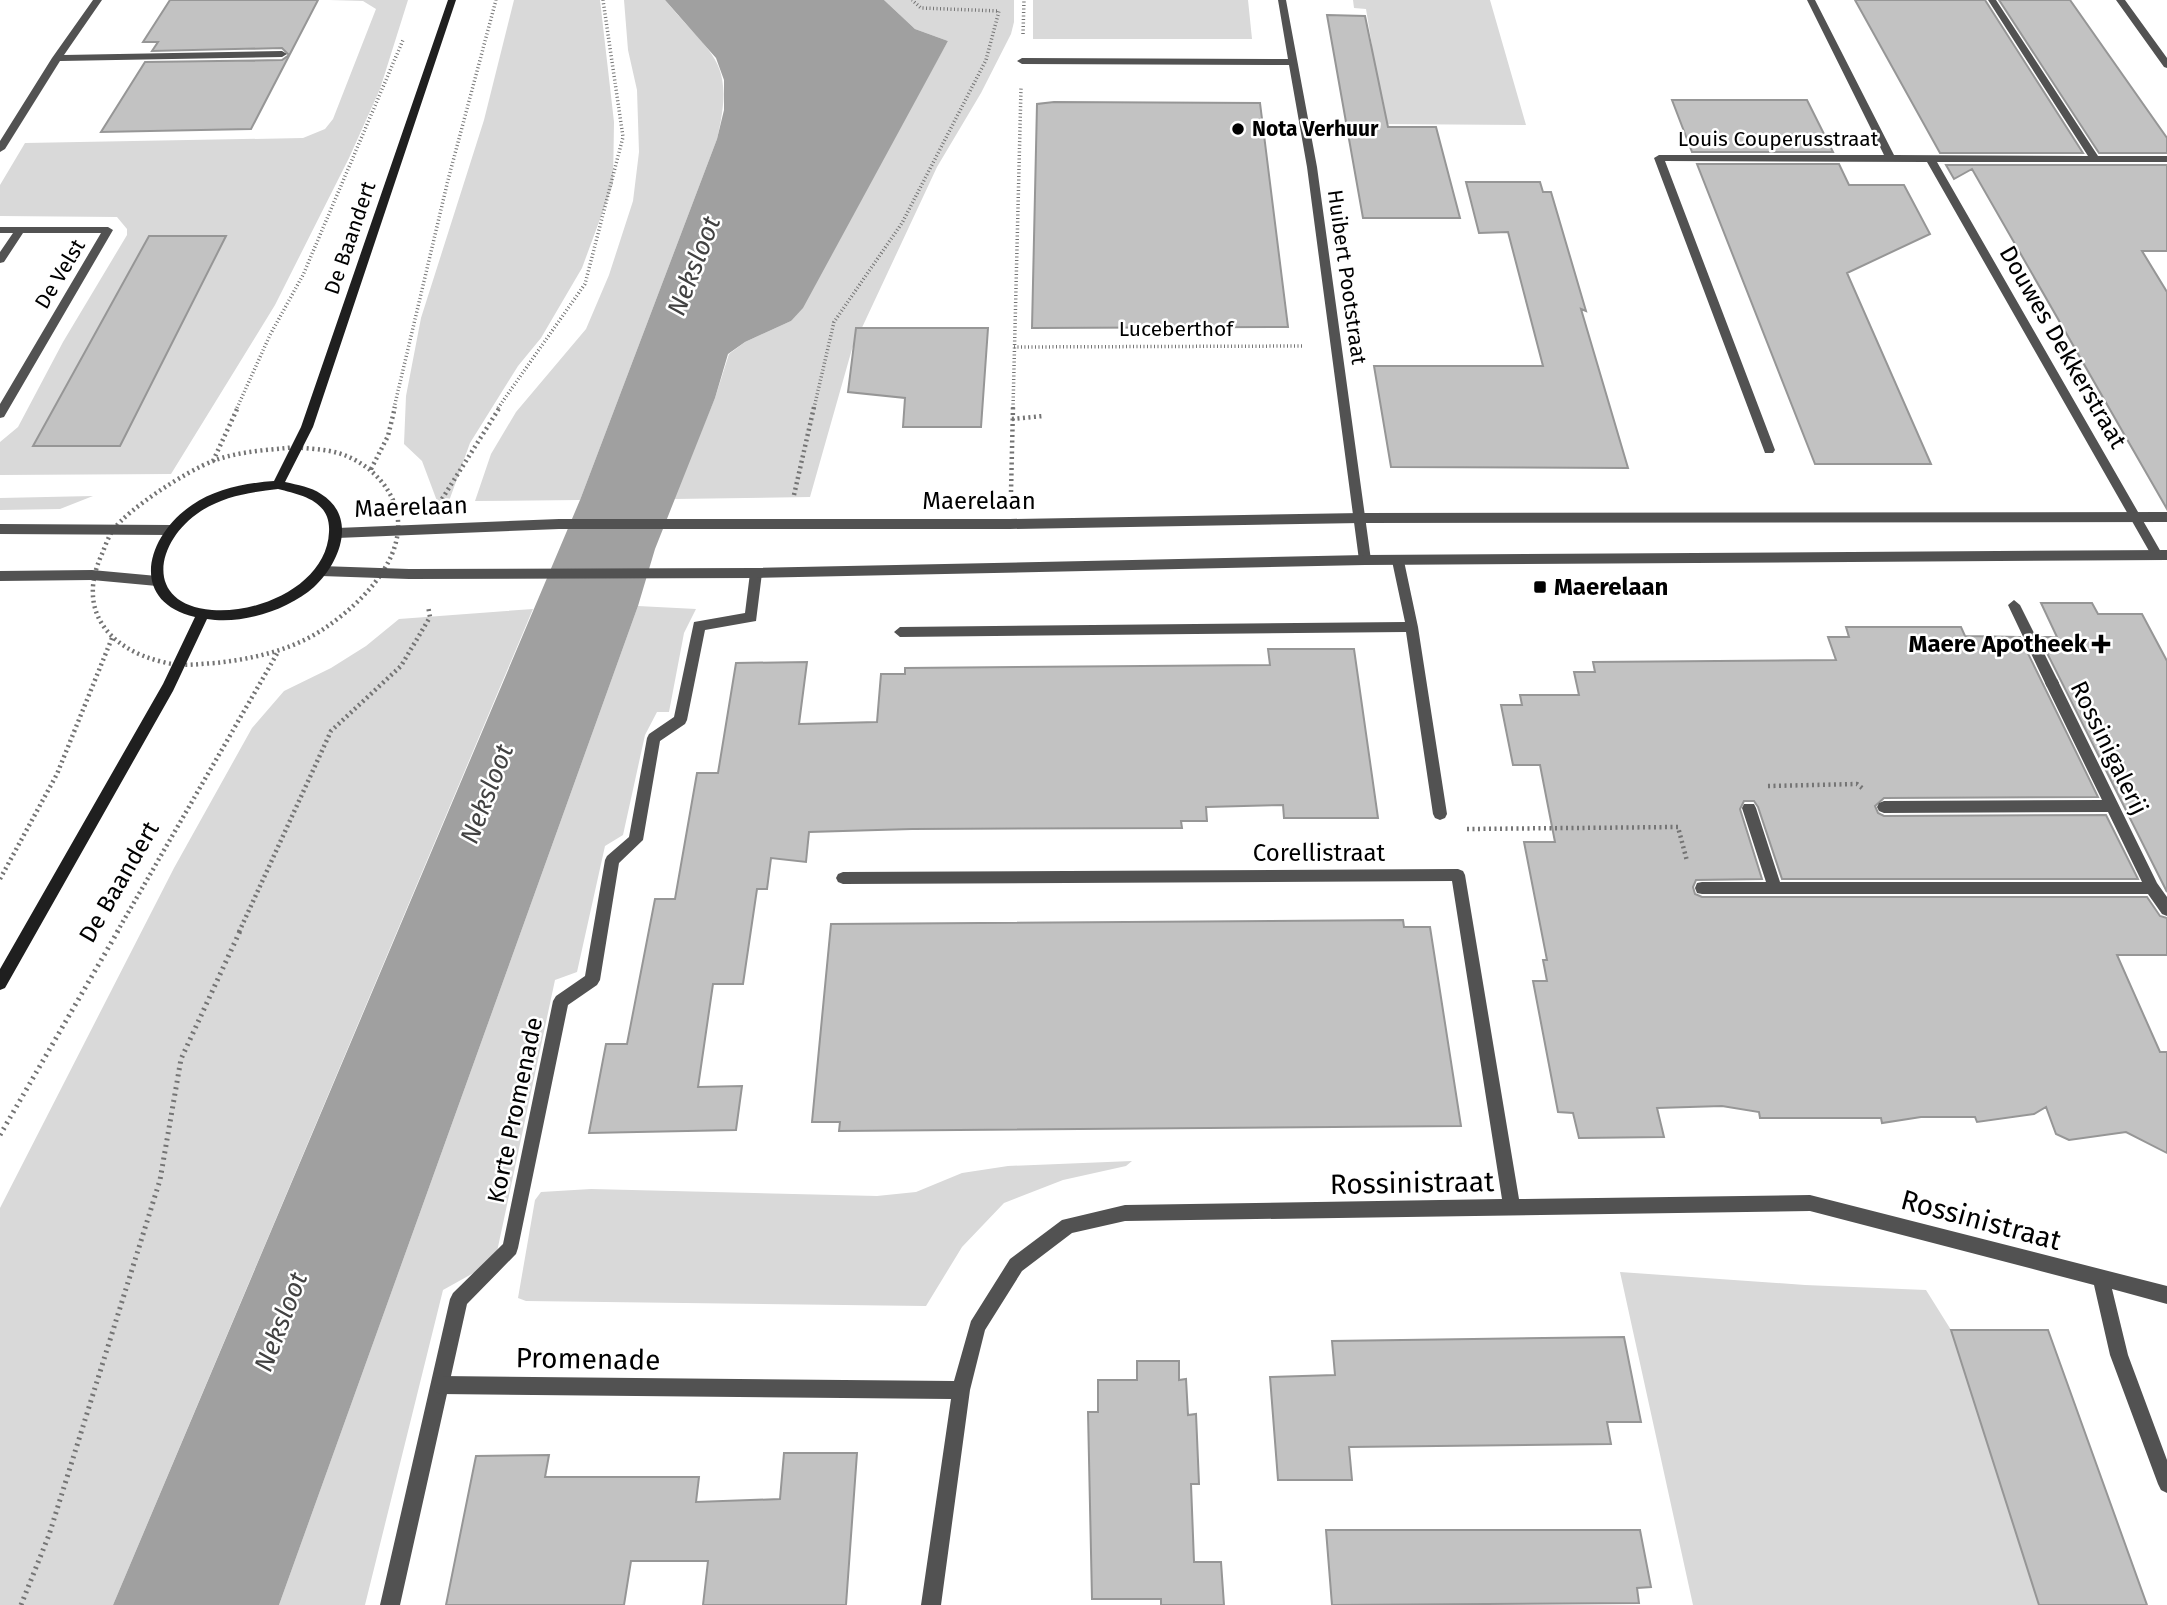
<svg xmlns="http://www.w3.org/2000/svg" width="2167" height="1605" font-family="'Fira Sans',sans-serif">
<rect width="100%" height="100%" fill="#fff"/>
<path fill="#d9d9d9" d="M329,0H408L380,89L349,158L275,305L171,474L0,475V442L18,427L63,342L127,235V229L117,217L0,216V185L25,143L303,138L325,129L333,119L376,9L363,1Z
M514,0H600L614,122L613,184L582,268L541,338L518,366L470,443L449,501H437L422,461L404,444L406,396L421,318L484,120Z
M624,0H665C712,57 736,59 717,139L580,500L475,501L491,454L516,412L586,329L609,275L633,201L639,152L637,90L628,50Z
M884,0H1014V22L1011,34L981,93L937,167L852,349L810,497L673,499L715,398L729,354L745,342L791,321L948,41L915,29Z
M1033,0H1248L1252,39H1033Z
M1353,0H1490L1526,125L1377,124L1385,110L1378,78H1368L1372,46L1366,9L1354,8Z
M93,496L60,509L0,510V498Z
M638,606L696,609L684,633L669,712H657L645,735L623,835L605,846L577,972L555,980L495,1261L443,1290L365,1605H279Z
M533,609L113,1605H0V1208L174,868L252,728L284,691L331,668L366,646L399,619Z
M1132,1161L1126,1166L1063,1180L1004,1203L962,1247L926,1306L526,1301L518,1298L535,1200L541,1192L591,1189L877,1196L916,1192L962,1173L1008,1166Z
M1620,1272L1805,1285L1926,1290L1951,1330L2040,1605H1693Z"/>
<path fill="#a0a0a0" d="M665,0H884L915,29L948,41L803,308L791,321L745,342L728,354L715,398L655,549L638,606L279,1605H113L580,500L717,139L724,110V80L716,58Z"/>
<path fill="#c2c2c2" stroke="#969696" stroke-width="2" d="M170,0H318L251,129L101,132L145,62L282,60L289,55L282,48L152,51L158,42H143Z
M1855,0H1985L2083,153H1940Z
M1999,0H2070L2167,138V153H2099Z
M1327,15L1365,16L1388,127H1436L1460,218H1363Z
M1672,100H1807L1833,152H1692Z
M1054,102L1260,103L1288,327L1032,328L1037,104Z
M1697,164H1839L1849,185H1904L1930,234L1847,273L1931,464H1815Z
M1946,165H2167V251H2142L2167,292V509L1972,169L1954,179Z
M1466,182H1540L1543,192H1551L1586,311L1581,309L1628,468L1391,467L1374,366H1543L1508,232L1479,233Z
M149,236H226L120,446H33Z
M856,328H988L981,427H903L905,398L848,392Z
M2041,603H2092L2098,614H2142L2167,661V892L2039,637H2057Z
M1846,627H1961L1965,636L2020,637L2098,797L1884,798L1875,806L1878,813L1884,816L2106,815L2138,879H1782L1758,807L1754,801H1744L1740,809L1762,879L1696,880L1693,887L1695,894L1702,897H2147L2160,916L2167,918V955H2117L2160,1052H2167V1153L2126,1132L2069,1140L2056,1134L2046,1107L2034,1114L1977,1122L1975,1117H1921L1882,1123L1881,1118H1760L1759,1112L1722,1106L1657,1108L1664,1137L1579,1138L1573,1113L1558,1112L1533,981H1547L1543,960H1547L1524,842H1555L1540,765H1513L1501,705H1522L1520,695H1579L1574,672H1595L1593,662L1836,660L1828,637H1849Z
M1268,649H1354L1378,818H1284L1283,805L1206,807L1207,821H1181L1182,828L912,829L809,832L806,862L771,858L767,889H757L743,984H713L698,1087L742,1086L736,1130L589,1133L606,1044H627L655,899H675L697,773H718L736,663L807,662L799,724L877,722L881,674H905V668L1270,665Z
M1403,920L1404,927H1430L1461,1126L839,1131L840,1122H812L831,924Z
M1951,1330H2048L2147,1605H2039Z
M1624,1337L1641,1422H1607L1611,1444L1349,1447L1352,1480H1278L1270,1377L1335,1375L1332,1341Z
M1137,1361H1179V1380L1186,1379L1188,1415L1196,1414L1199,1484H1191L1194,1562H1221L1224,1605H1161V1599H1092L1088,1412H1098V1380H1137Z
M784,1453H857L846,1605H703L708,1561H631L624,1605H446L476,1456L549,1455L545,1477H699L696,1502L780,1499Z
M1326,1530H1640L1651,1587L1637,1588L1639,1603L1332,1605Z"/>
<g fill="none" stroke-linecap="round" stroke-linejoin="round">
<path stroke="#747474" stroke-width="3.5" stroke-dasharray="1 2.5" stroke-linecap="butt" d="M1023,34L1024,0
M1014,347L1304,346
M237,408L270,335L303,275L403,40
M394,408L448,180L496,0
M498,408L585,284L623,137L603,0
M814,408L834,322L902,223L986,60L999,11L921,8L912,0
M1013,408L1021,88"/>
<path stroke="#747474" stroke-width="4.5" stroke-dasharray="2 3.5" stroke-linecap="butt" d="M1012,419L1043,416
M296,447C309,449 325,449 338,453C355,458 370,468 381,481C427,536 371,597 325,628C293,650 253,659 215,663C197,664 181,667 163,662C108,649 76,610 102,554C105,547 108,537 113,530C129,508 187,471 213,461C239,451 269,450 296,447Z
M213,461L238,407
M371,469L388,436L395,407
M1011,492L1013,407
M794,495L814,407
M442,499L500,407
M1768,786L1857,784L1862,788
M1467,829L1678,827L1687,861
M0,879L57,774L112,638
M117,932L278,652
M239,932L331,731L401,666L430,617L428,606"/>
<path stroke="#747474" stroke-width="5" stroke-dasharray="2 4.5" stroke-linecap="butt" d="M0,1135L118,931
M21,1605L49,1535L160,1180L181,1059L240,931"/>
<path fill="#525252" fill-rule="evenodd" d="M756,568L762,573L756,621L705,630L687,720L685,724L660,741L643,840L619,863L600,980L597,985L568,1005L518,1248L516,1254L467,1304L400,1605H380L450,1299L453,1293L503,1244L553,1001L556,996L585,976L605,860L607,856L629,837L647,738L649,734L674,717L694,622L745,613L750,573Z
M2014,600L2020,605L2059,683L2057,687H2047L2045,683L2008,605Z"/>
<path fill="#525252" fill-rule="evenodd" d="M93,0H102L64,55L282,51L287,54L282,57L60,61L5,149L0,152V141L52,58Z
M1278,0H1286L1317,167L1371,560L1365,565L1359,560L1307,167L1289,65L1022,64L1017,61L1022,58L1288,59Z
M1807,0H1815L1894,155L2088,156L1988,0H1996L2098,156H2167V162H1937L2161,552L2163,555L2161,558H2153L1927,162L1665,161L1775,450L1773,453H1765L1654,158L1659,155H1884Z
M0,227H108L113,230L4,417L0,418V404L101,233H23L4,262L0,263V252L13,233H0Z
M1398,556L1404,561L1418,627L1447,814L1445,818L1440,820L1435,818L1433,814L1406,632L900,637L894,632L900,627L1405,622L1392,561Z
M2052,678L2057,679L2157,883L2167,897V916L2162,914L2148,894H1702L1697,893L1695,888L1697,883L1702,882H1766L1742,808L1744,804H1754L1756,808L1780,882H2142L2108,812L1884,813L1879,811L1877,807L1879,803L1884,801L2102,800L2045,683Z
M1458,869L1463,871L1465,875L1519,1199L1810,1195L2167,1286V1304L2112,1289L2128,1355L2167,1460V1493L2161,1490L2158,1484L2110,1355L2094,1285L1810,1211L1125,1221L1072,1233L1022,1271L985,1330L970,1390L941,1605H921L951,1399L440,1394L434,1391L431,1385L434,1379L440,1376L954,1381L971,1321L1010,1259L1062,1220L1125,1205L1502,1199L1452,881L843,884L838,882L836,878L838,874L843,872Z"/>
<path fill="#525252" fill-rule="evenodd" d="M2116,0H2125L2167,58V68L2164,67Z
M2167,512V522L1361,523L1010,529H559L337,538L331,533L337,528L559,519H1010L1361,513Z
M0,524L171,525L177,530L171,535L0,534Z
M2167,550V560L1365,565L756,578L409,579L321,576L315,571L321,566L409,569L756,568L1365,555Z
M92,570L157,576L163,581L157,586L92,580L0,581V571Z"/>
<path fill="#1f1f1f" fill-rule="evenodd" d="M448,0H456L313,427L285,482C298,485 311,487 321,494C358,517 340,563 314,587C288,610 242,625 207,619L173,691L5,988L0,990V969L163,684L195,617C128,601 146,536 192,505C215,489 246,483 274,481L301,427ZM278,489C302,495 331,501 329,532C327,584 260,614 212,610C143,604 155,541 201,511C224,496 251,492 278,489Z"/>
</g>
<g fill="#000" stroke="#fff" stroke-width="2.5">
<circle cx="1238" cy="129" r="7"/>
<rect x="1533" y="580" width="14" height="14" rx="3.5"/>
<path d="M2097.5 633.5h7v7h7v7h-7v7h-7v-7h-7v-7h7z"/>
</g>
<g text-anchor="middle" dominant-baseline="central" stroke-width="5" stroke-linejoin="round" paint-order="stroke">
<g font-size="21" font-weight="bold" fill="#000" stroke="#fff" text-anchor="start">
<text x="1252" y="129">Nota Verhuur</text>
</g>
<g font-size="21" fill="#000" stroke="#fff">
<text x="1778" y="139">Louis Couperusstraat</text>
<text transform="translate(350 238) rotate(-71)">De Baandert</text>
<text transform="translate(60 274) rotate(-59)">De Velst</text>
<text transform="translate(1347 277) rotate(82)">Huibert Pootstraat</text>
<text x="1176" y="329">Luceberthof</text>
</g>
<g font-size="24" fill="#000" stroke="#fff">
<text transform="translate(2063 347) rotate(60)">Douwes Dekkerstraat</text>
<text x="979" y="501">Maerelaan</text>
<text transform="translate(411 507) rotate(-2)">Maerelaan</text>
<text transform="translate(2109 748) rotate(64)">Rossinigalerij</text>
<text x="1319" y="853">Corellistraat</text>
<text transform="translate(119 882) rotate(-60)">De Baandert</text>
<text transform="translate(515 1110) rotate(-78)">Korte Promenade</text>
</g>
<g font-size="24" font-weight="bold" fill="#000" stroke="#fff" text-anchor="start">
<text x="1554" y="587">Maerelaan</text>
<text x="2087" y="644" text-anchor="end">Maere Apotheek</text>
</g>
<g font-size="26" font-style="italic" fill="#414141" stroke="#fff">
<text transform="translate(694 266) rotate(-69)">Neksloot</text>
<text transform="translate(487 794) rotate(-69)">Neksloot</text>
<text transform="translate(281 1322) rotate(-69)">Neksloot</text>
</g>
<g font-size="28" fill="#000" stroke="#fff">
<text transform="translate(1412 1183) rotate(-1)">Rossinistraat</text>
<text transform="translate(1981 1220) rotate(15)">Rossinistraat</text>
<text transform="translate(588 1359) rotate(1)">Promenade</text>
</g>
</g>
</svg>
